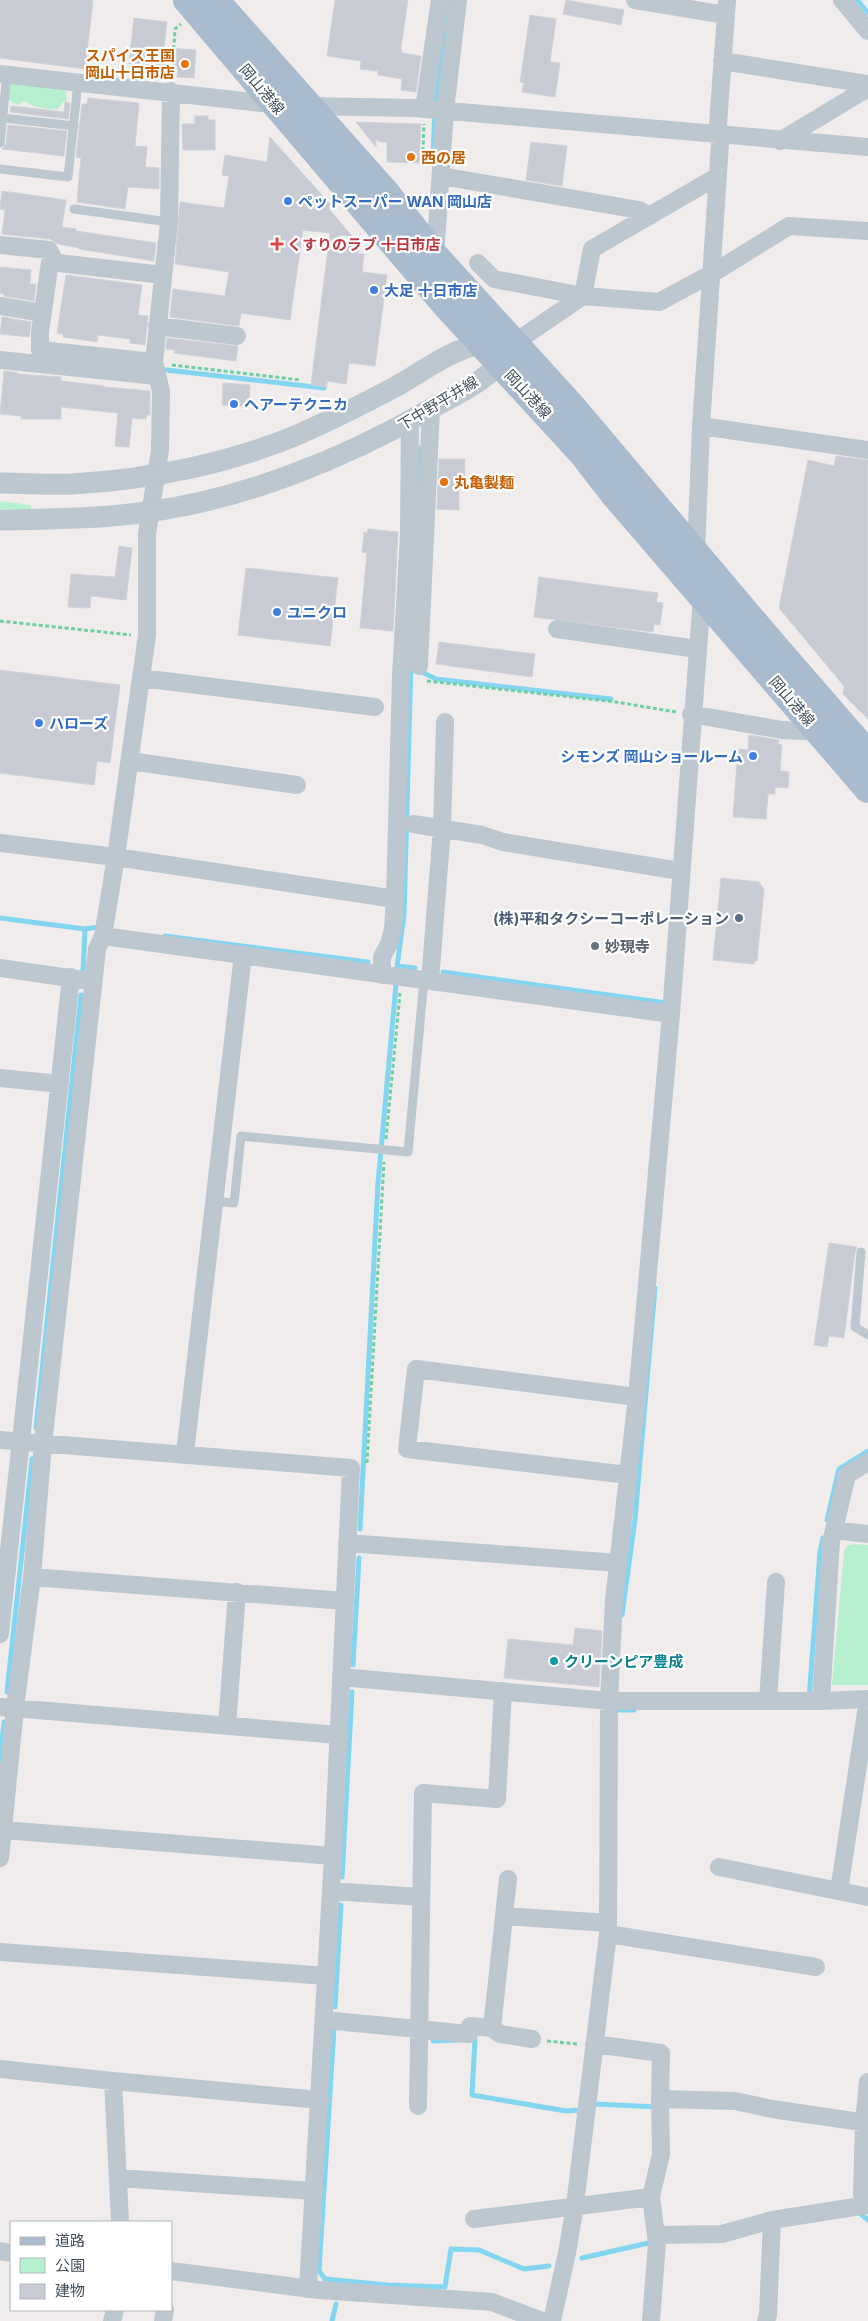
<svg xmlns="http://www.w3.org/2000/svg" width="868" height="2321" font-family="Inter,'Noto Sans JP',sans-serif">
<rect width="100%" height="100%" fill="#f0ecec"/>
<path fill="#b7f0cf" d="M13,82L66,90L67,101L63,102L58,109C46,109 34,108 24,101L18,105L7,99L9,84Z
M0,501L31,505V510L0,509Z
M856,1544L868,1545V1685H832L844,1551L848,1545Z"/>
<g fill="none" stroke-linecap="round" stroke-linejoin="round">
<path stroke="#82d6f0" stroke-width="5" d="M857,0L868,13
M433,161L435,103L449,0
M158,369L324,388
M418,502L420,448
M418,670L436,679L611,699
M0,918L85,929
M165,936L368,962
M397,966L415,968
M397,967L404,915L411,663
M83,972L85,929L99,927
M443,972L666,1003
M36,1428L81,995
M827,1520L839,1469L868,1451
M360,1529L378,1183L396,985
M622,1615L635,1519L655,1288
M353,1665L359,1558
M7,1692L32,1459
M809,1699L820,1552L823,1538
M617,1710H634
M0,1761L4,1722
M342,1877L352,1692
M335,2007L341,1905
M334,2028L319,2271L325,2279L387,2285L445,2287L451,2249L479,2250L524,2269L549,2266
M471,2039H475L472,2095L566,2111L581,2110
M433,2041L460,2040
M595,2104L657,2107
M858,2212L868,2220
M582,2258L653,2242
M332,2321L336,2304"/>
</g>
<path fill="#c8cbd3" stroke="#d0d2d9" d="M0,0H93L85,69L0,58Z
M335,0H408L401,47L402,53L421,56L416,92L401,90L402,79L378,75V71L360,69L361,61L327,56Z
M566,0L624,10L621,25L563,14Z
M530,15L556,19L550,62L560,63L555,97L522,92L524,83L520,82Z
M134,18L167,22L164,48L196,50L194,78L177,77L178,69L129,64Z
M88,98L139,103L135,146L147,147L145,167L159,168V189L128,187L125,209L77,202L81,158L76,157L82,104H87Z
M65,102L70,103L68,119L10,112L11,106L64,112Z
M195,116H208V120H215V150H183L182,124H195Z
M356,122L421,124L419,163L387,162V142H379V140H376V147Z
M8,125L67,131L64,156L2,149L6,144Z
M270,137L330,204L329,209L352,236L341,235L335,240L359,243L358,254H364L362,272L387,275L375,366L349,363L346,384L327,381V387L311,385L330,233L303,230L290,320L241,313L239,326L170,317L173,289L225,296L229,272L175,264L180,202L224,208L229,176L222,175L225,155L267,162Z
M531,142L567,146L562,186L526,180Z
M2,191L66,200L62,227L76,229V231L156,243L154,261L79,249V248L58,244L50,239L2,234L5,210L0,209Z
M0,267L31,270L30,284H36L34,301L4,296V294L0,293Z
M66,275L142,285L138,315L148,316L145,345L130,343V339L98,335L97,342L63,337V334L57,333Z
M2,317L31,322L29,337L0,334Z
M167,338L238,346L236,361L174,353L175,350L166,349Z
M4,371L18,373V374L61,377V381L104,386V387L150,391V415H147L146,419L132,418L129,447L115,446L118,413L61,407V419H21V416L0,414Z
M223,383L250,385L249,407L222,405Z
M836,456L868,460V719L843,694L844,686L779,608L808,460L834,466Z
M439,459H465L464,489H459V510L437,509Z
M368,529L398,532L393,631L360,628L367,553L362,552L364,532L367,533Z
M119,546L132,548L126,600L91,596L90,608L68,607L71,574L115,577Z
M246,568L338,578L330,646L238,635Z
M539,577L658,593L656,602L663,603L660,625L654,624L653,632L534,617Z
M439,642L535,654L532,677L436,664Z
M0,670L120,685L110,763L97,761L94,785L0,773Z
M749,735L779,740L778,744L782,745L780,771L789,772L788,788L775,787V794H768L766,819L733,817L738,749L748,750Z
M721,878L759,882L764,889L757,961H754V964L713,960Z
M829,1243L857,1247L855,1252L844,1338L829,1336L827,1347L814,1345Z
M575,1628L602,1631L599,1687L504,1678L508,1639L573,1645Z"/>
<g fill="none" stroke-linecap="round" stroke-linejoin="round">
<path stroke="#6ed0a2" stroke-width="3" stroke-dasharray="4 2.5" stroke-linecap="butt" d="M172,75L175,29L181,24
M423,151L424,124
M172,365L300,380
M0,621L131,635
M427,681L616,702L676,712
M386,1139L400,993
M367,1463L384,1162
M547,2041L578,2044"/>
<path stroke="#bcc7d0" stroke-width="9" d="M3,118L74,126
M0,143L7,74
M0,169L68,177L78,82
M74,209L169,222
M214,1201L234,1203L241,1136L408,1152L424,980
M861,1252L855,1327L868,1335"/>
<path stroke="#bcc7d0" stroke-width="18" d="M635,0L726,15
M842,0L868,31
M722,61L868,84
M0,74L280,105
M306,106L414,108L868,147
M424,109L440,0
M780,141L868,88
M441,176L639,210L650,216
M0,245L49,250L55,262
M435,256L445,111L458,0
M478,263L494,279L583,296L592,249L718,176
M0,306L43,313
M157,326L237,336
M514,343L583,296L659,302L713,273L789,226L868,231
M0,360L157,376
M154,362L40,350V332L50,262L163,275
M701,426L868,450
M696,554L701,426L720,144L718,125L727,0
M557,629L697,649
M419,666L431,409
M141,678L375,707
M691,714L782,730L822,732
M130,761L297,785
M413,824L482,835L503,842L680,871
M0,843L116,857L395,899
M103,936L671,1014
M0,968L83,980
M382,975V957L389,944L393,929L395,899L401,676L409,534L410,421
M430,981L442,828L445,722
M0,1078L60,1084
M0,1440L351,1468L333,1856L308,2289
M185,1453L243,955
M628,1475L407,1449L416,1369L637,1397
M834,1530L868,1534
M347,1543L618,1563
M32,1577L345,1601
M0,1634L71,977
M341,1677L609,1701H821L868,1699
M768,1701L776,1582
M821,1701L831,1542L847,1475L868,1462
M0,1707L339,1735
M227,1726L237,1592
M3,1830L333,1856
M0,1858L15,1708L32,1577L43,1445L97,949L103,936L116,857L147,635V534L160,450L161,391L154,362L169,222L171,91
M719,1867L868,1897
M331,1891L421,1897
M839,1891L868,1699
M505,1916L608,1923
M608,1934L816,1967
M0,1952L327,1976
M324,2020L469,2034L470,2026L492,2028L508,1879
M492,2028L500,2034L532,2039
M594,2044L661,2053L660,2099L735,2101L772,2109L868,2123
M0,2069L113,2081L120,2222
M113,2081L320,2100
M868,2082L864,2122L862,2194L868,2204
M418,2106L423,1793L497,1799L503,1691
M118,2178L314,2191
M474,2219L651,2197
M656,2235L722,2234L772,2220L868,2205
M0,2251L11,2253
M171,2271L319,2290L492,2302L542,2321
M112,2321L115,2310
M163,2321L165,2310
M552,2321L567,2253L575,2205L608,1934L609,1701L614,1600L637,1397L671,1014L702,596
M651,2321L657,2243L651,2197L661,2154L660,2099
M766,2321L768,2315L772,2220"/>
<path stroke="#bcc7d0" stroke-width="21" d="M0,483C24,483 48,485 72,484C148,480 234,463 304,432C335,418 365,403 395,387C426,370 458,343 494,343
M0,520C49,519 98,519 147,512C244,499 343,459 427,411C455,395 491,380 508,352"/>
<path stroke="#aabbcd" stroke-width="28" d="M187,0L445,304L582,453L613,493L868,789
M215,0L387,194L435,256L574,409L763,633L868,754"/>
</g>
<g fill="#e8710a" stroke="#fff" stroke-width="2">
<circle cx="185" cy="64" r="5"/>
<circle cx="411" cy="157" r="5"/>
<circle cx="444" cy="482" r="5"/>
</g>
<g fill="#3f7fe0" stroke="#fff" stroke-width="2">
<circle cx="288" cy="201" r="5"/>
<circle cx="374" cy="290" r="5"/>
<circle cx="234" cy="404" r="5"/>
<circle cx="277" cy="612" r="5"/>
<circle cx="39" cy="723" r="5"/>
<circle cx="753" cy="756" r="5"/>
</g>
<path fill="#e0444e" stroke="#fff" stroke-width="2" d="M274.5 236.5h5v5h5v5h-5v5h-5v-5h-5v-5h5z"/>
<circle fill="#5c6f8a" stroke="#fff" stroke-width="2" cx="739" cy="918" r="5"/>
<circle fill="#6b7280" stroke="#fff" stroke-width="2" cx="595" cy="946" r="5"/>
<circle fill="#0f9aa8" stroke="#fff" stroke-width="2" cx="554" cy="1661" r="5"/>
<g text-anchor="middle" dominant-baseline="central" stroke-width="4.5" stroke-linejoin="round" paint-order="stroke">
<g font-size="15" font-weight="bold" fill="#c56008" stroke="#fff" text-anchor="start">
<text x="175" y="55" text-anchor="end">スパイス王国<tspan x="175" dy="17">岡山十日市店</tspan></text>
<text x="421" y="157">西の居</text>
<text x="454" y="482">丸亀製麺</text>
</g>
<g font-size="15" fill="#44505b" stroke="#fff">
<text transform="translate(262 89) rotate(50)">岡山港線</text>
<text transform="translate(528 394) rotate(47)">岡山港線</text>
<text transform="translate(438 403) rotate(-31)">下中野平井線</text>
<text transform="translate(792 701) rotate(49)">岡山港線</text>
</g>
<g font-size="15" font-weight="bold" fill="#366cbe" stroke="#fff" text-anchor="start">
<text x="298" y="201">ペットスーパー WAN 岡山店</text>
<text x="384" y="290">大足 十日市店</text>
<text x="244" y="404">ヘアーテクニカ</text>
<text x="287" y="612">ユニクロ</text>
<text x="49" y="723">ハローズ</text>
<text x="743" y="756" text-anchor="end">シモンズ 岡山ショールーム</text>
</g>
<g font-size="15" font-weight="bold" fill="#be3a42" stroke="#fff" text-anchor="start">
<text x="287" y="244">くすりのラブ 十日市店</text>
</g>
<g font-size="15" font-weight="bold" fill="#4e5e75" stroke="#fff" text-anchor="end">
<text x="729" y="918">(株)平和タクシーコーポレーション</text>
</g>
<g font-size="15" font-weight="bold" fill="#5b616d" stroke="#fff" text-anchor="start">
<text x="605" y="946">妙現寺</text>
</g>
<g font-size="15" font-weight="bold" fill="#0d838f" stroke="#fff" text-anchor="start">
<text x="564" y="1661">クリーンピア豊成</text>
</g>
</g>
<rect x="10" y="2221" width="162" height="90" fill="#ffffff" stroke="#b4b9bd"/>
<rect x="20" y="2237" width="25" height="8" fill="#aabbcd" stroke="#b4b9bd"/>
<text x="55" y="2246" font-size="15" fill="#44505b">道路</text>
<rect x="20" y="2258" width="25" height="15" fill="#b7f0cf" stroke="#b4b9bd"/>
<text x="55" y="2271" font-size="15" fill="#44505b">公園</text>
<rect x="20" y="2284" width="25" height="15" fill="#c8cbd3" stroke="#b4b9bd"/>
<text x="55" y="2296" font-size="15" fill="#44505b">建物</text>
</svg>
